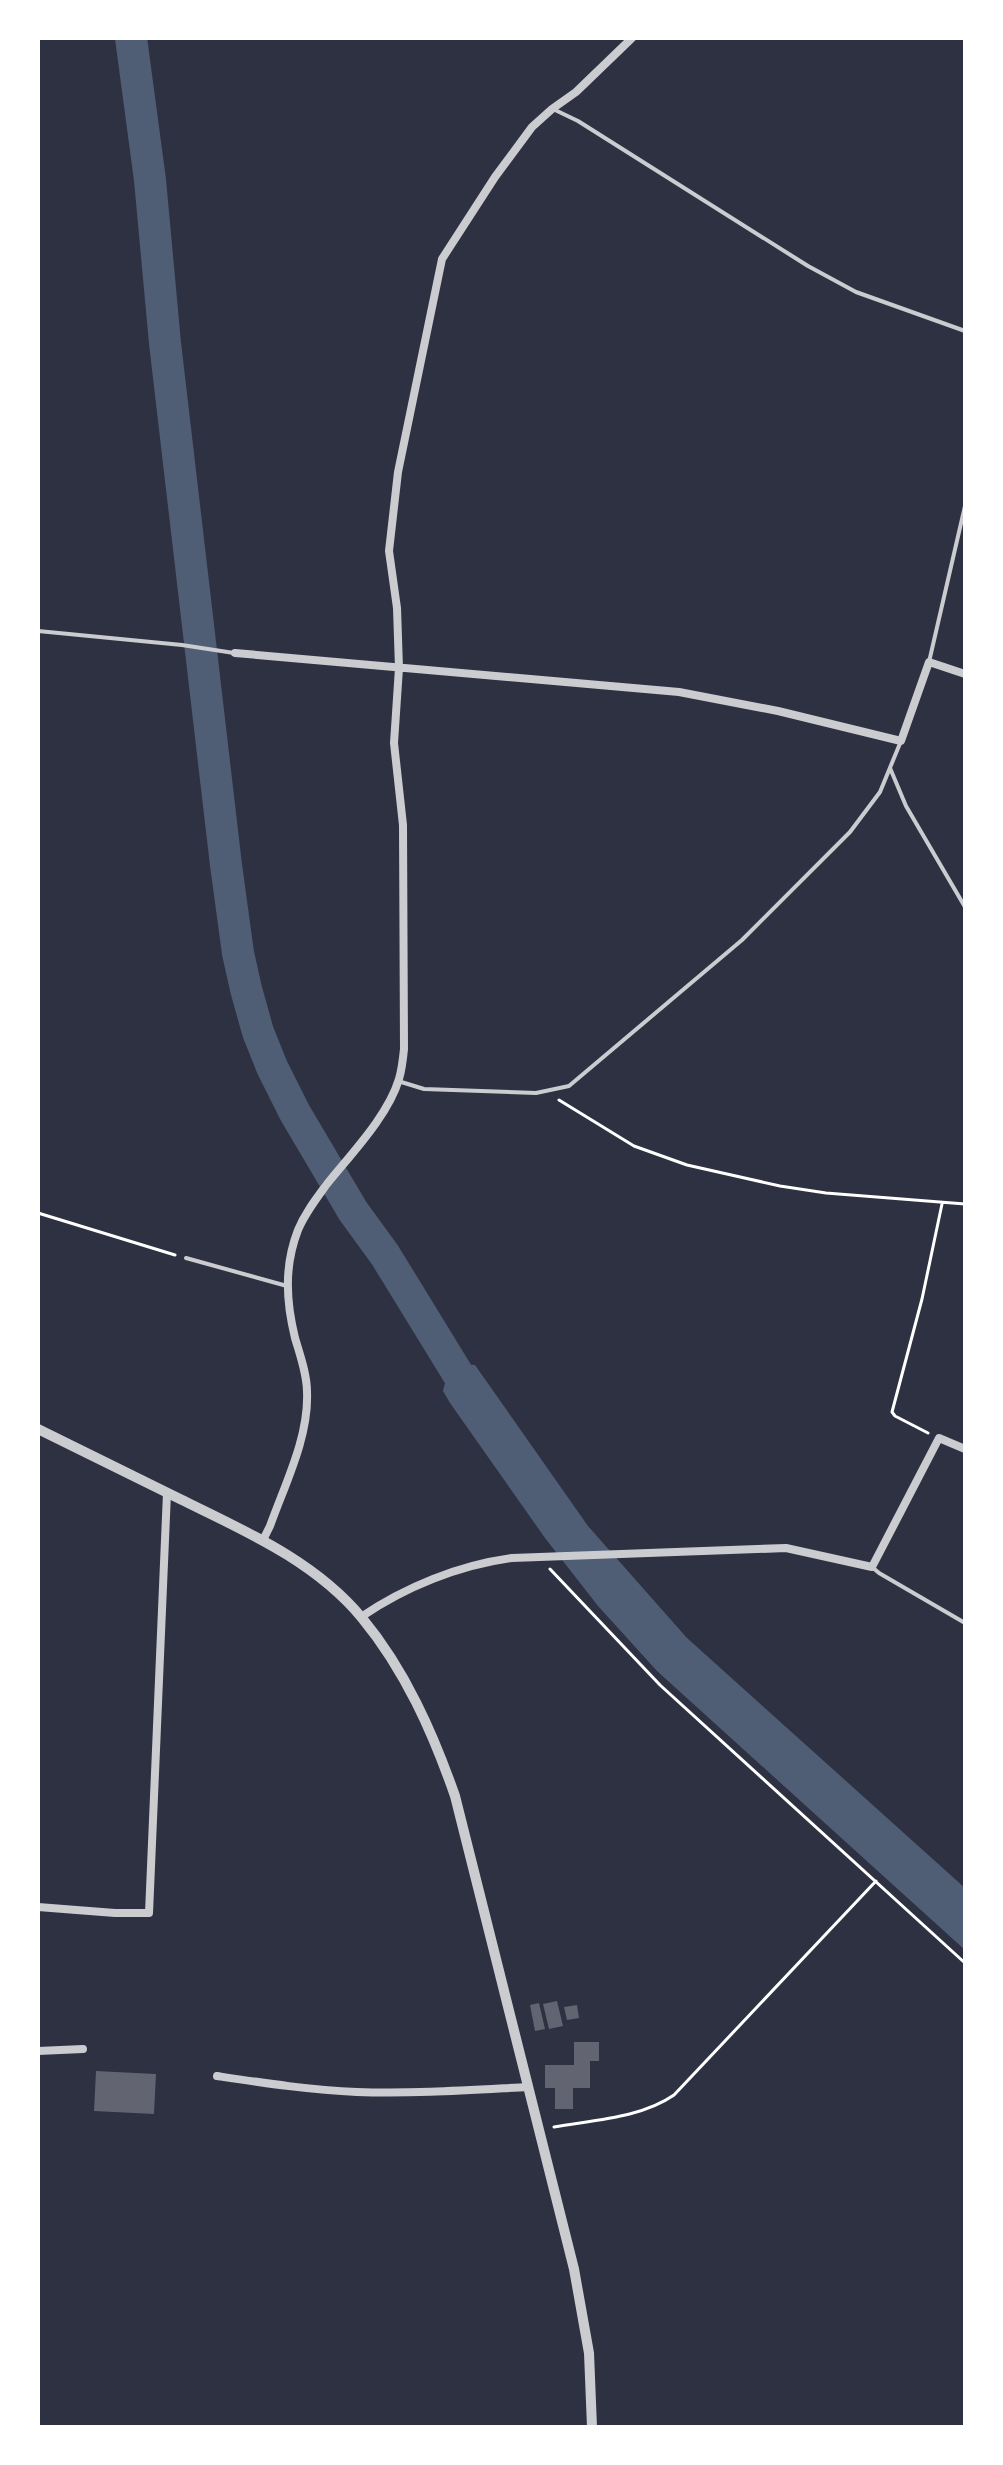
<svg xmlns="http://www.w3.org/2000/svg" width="1003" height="2465" font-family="Quicksand,sans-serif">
<rect width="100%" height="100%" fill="#2d3142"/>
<path fill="#4f5d75" d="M450,1363L475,1365L588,1526L687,1638L965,1888V1950L657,1671L598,1606L545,1538L450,1403L443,1391Z"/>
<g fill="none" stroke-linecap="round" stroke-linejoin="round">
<path stroke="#4f5d75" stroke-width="32" d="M131,38L150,180L165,343L226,865L238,953L246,989L258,1032L272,1067L295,1113L353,1211L385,1255L474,1400"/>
</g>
<path fill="#626471" d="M557,2001L563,2026L549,2029L543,2004Z
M539,2003L545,2029L535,2031L530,2005Z
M577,2005L579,2018L567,2020L564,2007Z
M574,2042H599V2061H590V2088H573V2109H555V2088H545V2065H574Z
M96,2071L156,2074L154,2114L94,2111Z"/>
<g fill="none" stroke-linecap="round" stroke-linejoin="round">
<path stroke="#fff" stroke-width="3" d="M559,1100L634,1146L687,1165L780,1186L826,1193L965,1204
M38,1213L175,1255
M928,1433L895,1416L892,1412L922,1299L942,1204
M550,1569L660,1685L965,1963
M554,2127C593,2120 641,2118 674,2095L876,1881"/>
<path stroke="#caccd0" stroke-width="4" d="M553,109L578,121L808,266L856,292L965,331
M38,631L182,645L234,653
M929,662L965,506
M890,768L906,806L965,907
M398,1081L424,1089L536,1093L569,1086L742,940L850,832L880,792L901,741
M186,1258L287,1286
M872,1567L879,1573L965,1623"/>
<path stroke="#caccd0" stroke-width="8" d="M235,653L679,692L778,711L901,741L929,662L965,674
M263,1540L270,1526C285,1484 309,1437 307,1392C307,1374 300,1355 295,1338C286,1301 284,1266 298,1230C305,1213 316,1199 327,1184C351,1154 388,1116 399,1079C402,1069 403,1059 404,1049L403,825L394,743L399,668L397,608L389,551L398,472L442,259L495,177L532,127L552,109L576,92L632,38
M361,1617C405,1587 459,1565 512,1558L786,1548L872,1567L939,1438L965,1449
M38,1907L115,1913H149L167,1493
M38,2051L83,2049
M217,2076C264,2083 310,2090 357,2092C414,2094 471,2090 528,2087"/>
<path stroke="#caccd0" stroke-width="10" d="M38,1429C85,1452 133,1476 180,1499C245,1531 315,1561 362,1618C405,1670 433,1733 455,1796L574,2269L589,2353L592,2427"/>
</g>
<rect width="1003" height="2465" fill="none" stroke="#ffffff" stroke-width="80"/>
</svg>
